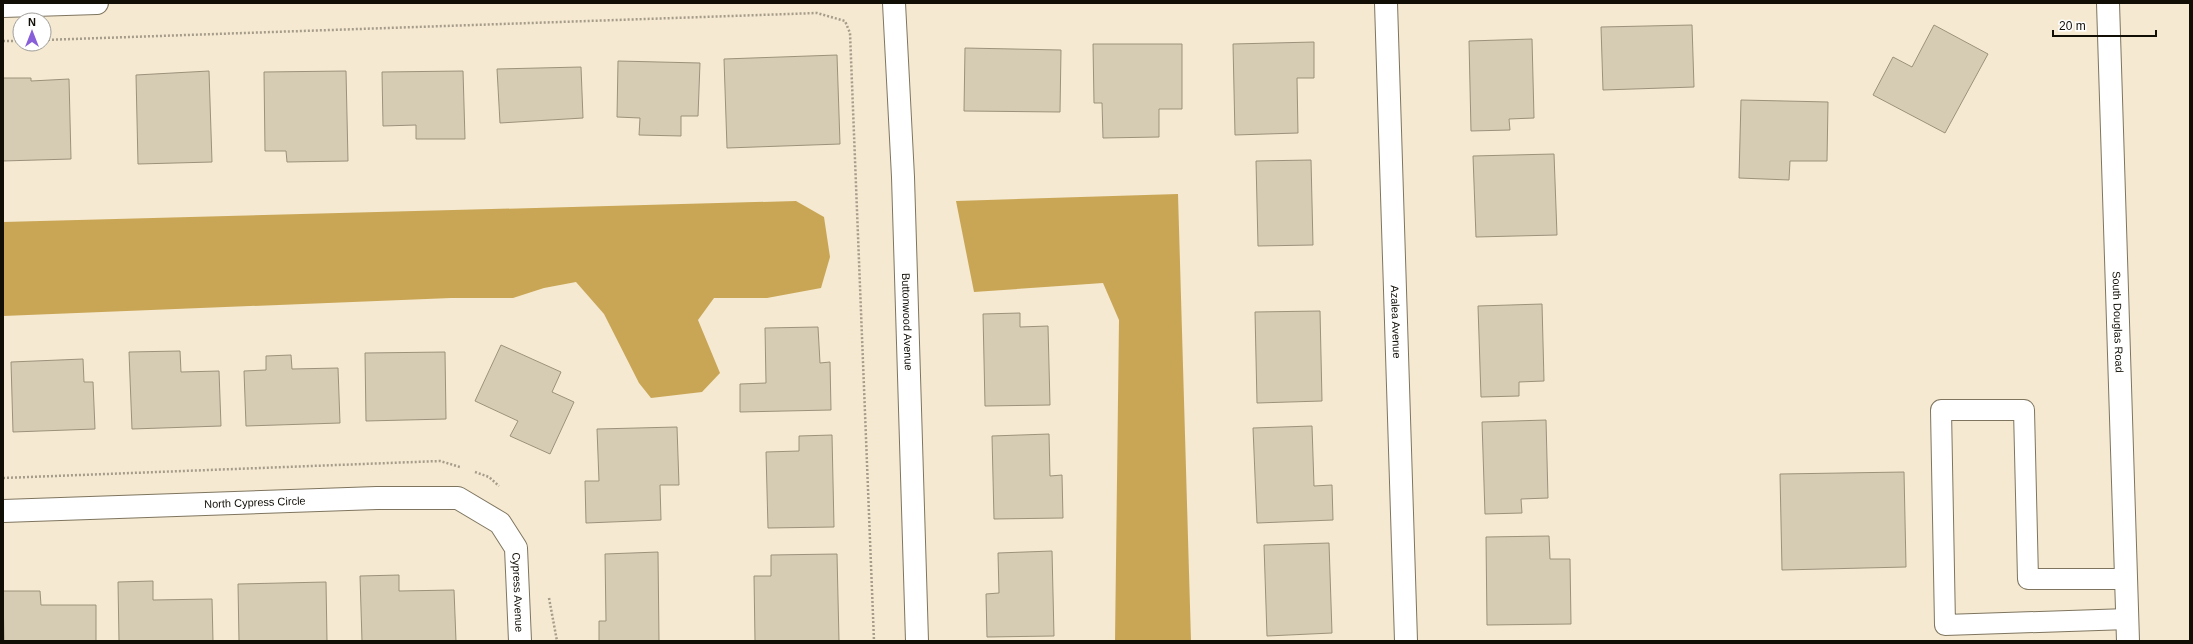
<svg xmlns="http://www.w3.org/2000/svg" width="2193" height="644" font-family="Helvetica,sans-serif">
<rect width="100%" height="100%" fill="#f5e9d1"/>
<path fill="#c9a655" d="M1178,194L1191,641H1115L1119,320L1103,283L974,292L956,201Z
M796,201L824,217L830,257L821,288L767,298H714L698,320L720,373L702,392L651,398L639,383L604,314L576,282L544,288L513,298H451L3,316V222Z"/>
<path fill="#d6cbb3" stroke="#9c927b" d="M1692,25L1694,87L1603,90L1601,27Z
M1934,25L1988,54L1945,133L1873,95L1893,57L1912,67Z
M1532,39L1534,118L1509,119L1510,130L1471,131L1469,41Z
M1314,42V78H1297L1298,133L1235,135L1233,44Z
M1093,44H1182V109H1159V137L1103,138L1102,103H1094Z
M965,48L1061,50L1060,112L964,111Z
M837,55L840,144L727,148L724,59Z
M618,61L700,63L698,116H681V136L639,135L640,118L617,117Z
M581,67L583,118L500,123L497,69Z
M209,71L212,162L138,164L136,75Z
M346,71L348,161L287,162L286,151H265L264,72Z
M463,71L465,139H416V125L383,126L382,72Z
M3,78H31V81L69,79L71,159L3,161Z
M1741,100L1828,102L1827,161H1790L1789,180L1739,178Z
M1554,154L1557,235L1476,237L1473,156Z
M1311,160L1313,245L1258,246L1256,161Z
M1542,304L1544,381L1519,382V396L1481,397L1478,306Z
M1320,311L1322,401L1257,403L1255,312Z
M1020,313V327L1048,326L1050,405L985,406L983,314Z
M818,327L820,363L830,362L831,410L740,412V384L766,383L765,328Z
M501,345L561,372L552,392L574,402L550,454L510,436L518,421L475,401Z
M180,351L181,372L219,371L221,426L132,429L129,352Z
M445,352L446,419L366,421L365,353Z
M291,355L292,369L338,368L340,423L246,426L244,371L266,370V356Z
M83,359L84,382H93L95,429L13,432L11,362Z
M1546,420L1548,498L1521,499L1522,513L1485,514L1482,422Z
M1312,426L1314,486L1332,485L1333,520L1257,523L1253,428Z
M677,427L679,485H660L661,520L586,523L585,481H599L597,429Z
M1049,434L1050,476L1062,475L1063,518L994,519L992,436Z
M832,435L834,527L768,528L766,452L799,451V436Z
M1904,472L1906,567L1782,570L1780,474Z
M1549,536L1550,559H1570L1571,624L1487,625L1486,537Z
M1329,543L1332,633L1267,636L1264,545Z
M1052,551L1054,636L987,637L986,594L999,593L998,553Z
M658,552L659,641H599V621H606L605,554Z
M837,554L839,641H755L754,576H771V555Z
M399,575V591L454,590L456,641H362L360,576Z
M153,581V600L212,599L213,641H119L118,582Z
M326,582L327,641H239L238,584Z
M3,591H40L41,605H96V641H4Z"/>
<g fill="none" stroke-linecap="round" stroke-linejoin="round">
<defs>
<path id="service" d="M2126,579H2028L2024,410H1941L1945,625L2128,619"/>
<g id="minor">
<path id="s1" d="M894,3L903,177L917,641"/>
<path id="s2" d="M1386,3L1406,641"/>
<path d="M3,6L97,3"/>
<path id="s3" d="M3,511L377,498H458L500,523L516,548L520,641"/>
</g>
<g id="secondary">
<path id="s4" d="M2108,3L2128,641"/>
</g>
</defs>
<use href="#service" stroke="#7f755f" stroke-width="22"/>
<use href="#minor" stroke="#7f755f" stroke-width="24"/>
<use href="#secondary" stroke="#7f755f" stroke-width="24"/>
<path stroke="#a59c8a" stroke-width="2.5" stroke-dasharray="2 2" stroke-linecap="butt" d="M44,40L817,13L845,21L850,33L874,641
M3,41H20
M475,472L489,477L499,486
M3,478L440,461L460,467
M549,598L557,641"/>
<use href="#service" stroke="#fff" stroke-width="20"/>
<use href="#minor" stroke="#fff" stroke-width="22"/>
<use href="#secondary" stroke="#fff" stroke-width="22"/>
</g>
<g text-anchor="middle" dominant-baseline="central" stroke-width="4" stroke-linejoin="round" paint-order="stroke">
<g font-size="11" fill="#110e06" stroke="#fff">
<text stroke="none"><textPath href="#s1" startOffset="319">Buttonwood Avenue</textPath></text>
<text stroke="none"><textPath href="#s2" startOffset="319">Azalea Avenue</textPath></text>
<text stroke="none"><textPath href="#s4" startOffset="319">South Douglas Road</textPath></text>
<text stroke="none"><textPath href="#s3" startOffset="252">North Cypress Circle</textPath></text>
<text stroke="none"><textPath href="#s3" startOffset="578">Cypress Avenue</textPath></text>
</g>
</g>
<rect width="2193" height="644" fill="none" stroke="#110e06" stroke-width="8"/>
<g transform="translate(32 32)"><circle r="19" fill="#ffffff" stroke="#a09f9b"/>
<path d="M0-3L7 15L0 10L-7 15Z" fill="#885fd9"/>
<text y="-6" font-size="11" font-weight="bold" text-anchor="middle" fill="#110e06">N</text>
</g>
<path d="M2053 30v6h103v-6" fill="none" stroke="#110e06" stroke-width="2"/>
<text x="2059" y="30" font-size="12" fill="#110e06" stroke="#ffffff" stroke-width="3" paint-order="stroke">20 m</text>
</svg>
